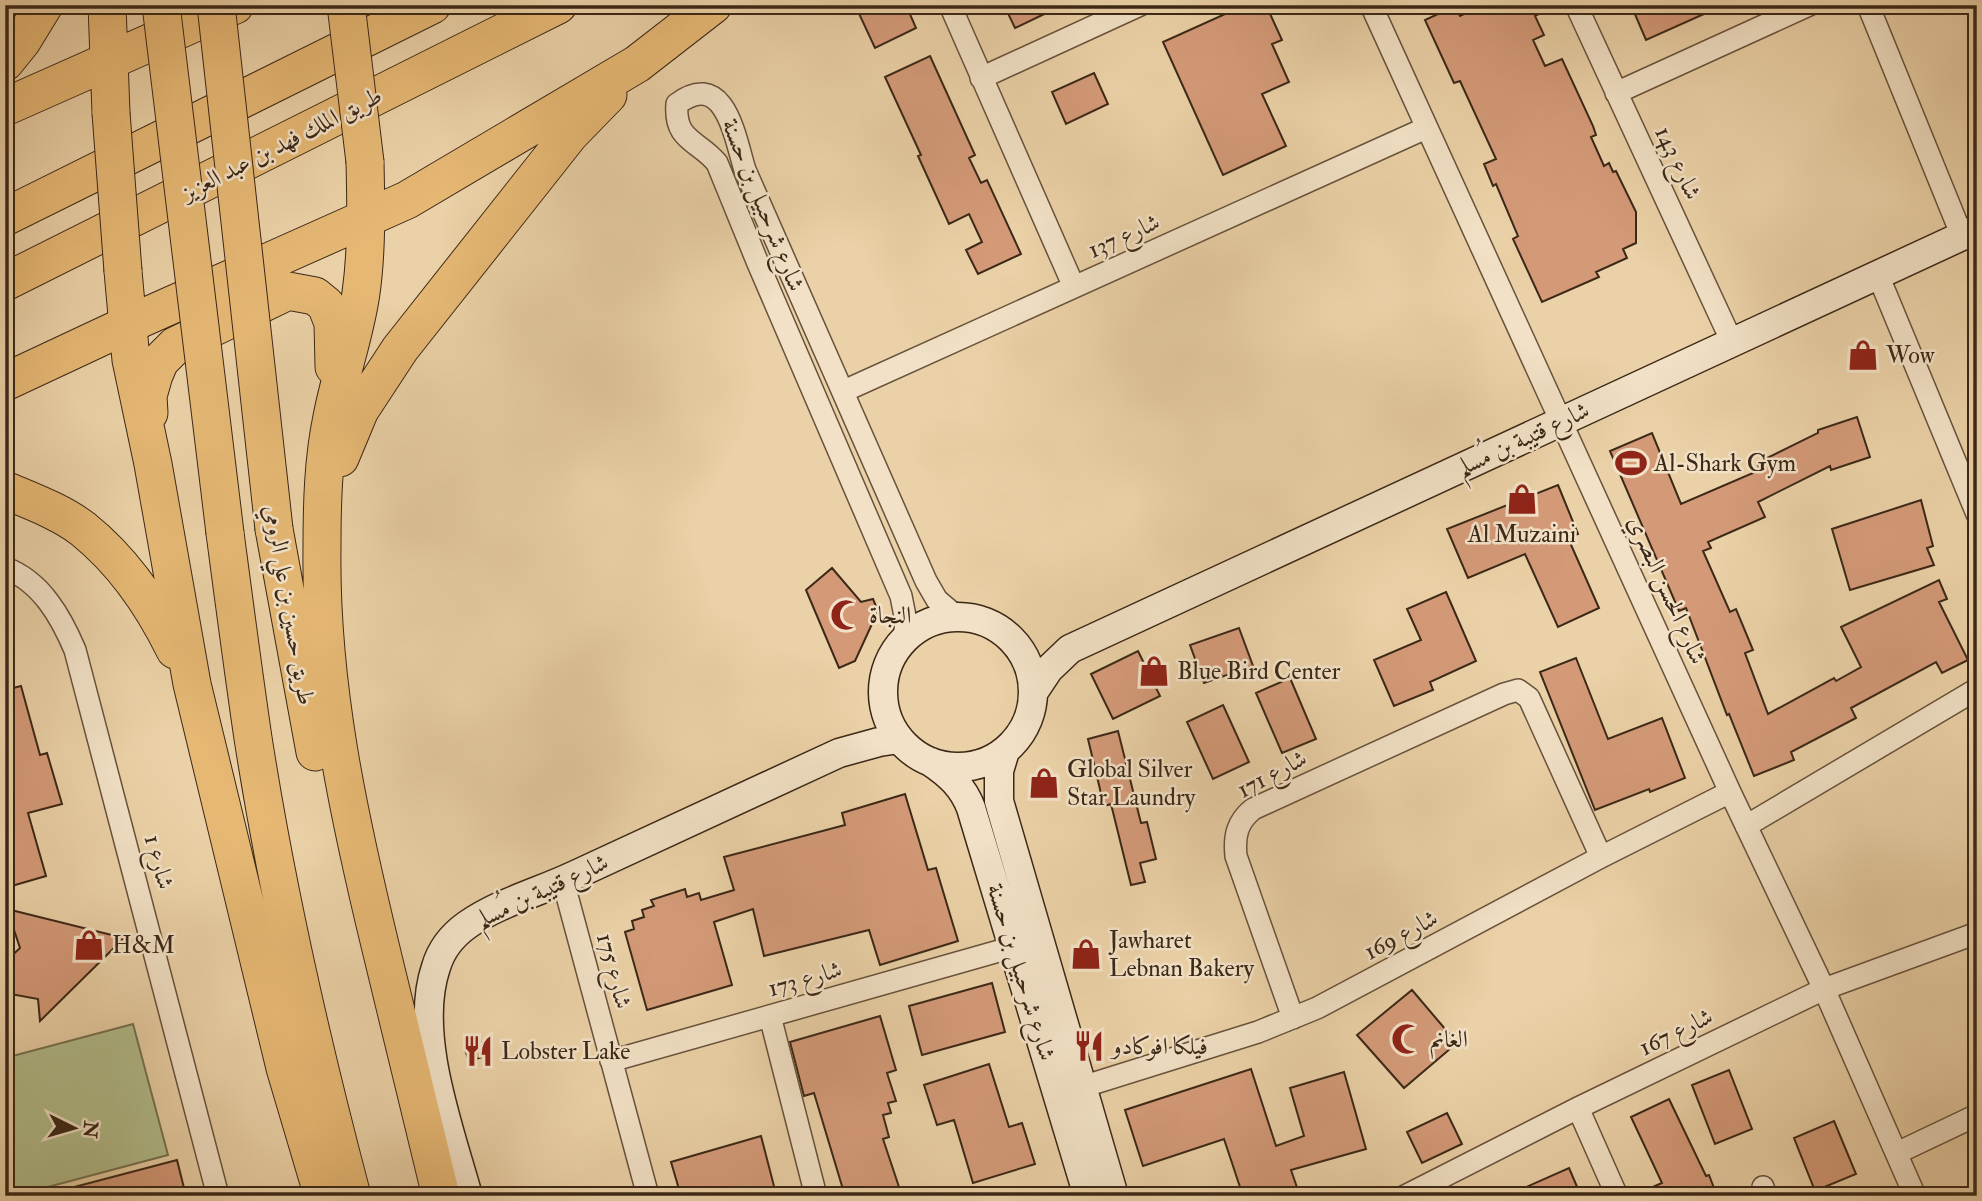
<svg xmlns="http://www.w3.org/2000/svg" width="1982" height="1201" font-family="'IM FELL Double Pica',Amiri,serif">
<rect width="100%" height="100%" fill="#ebd1a7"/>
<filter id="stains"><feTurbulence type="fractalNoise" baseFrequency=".00286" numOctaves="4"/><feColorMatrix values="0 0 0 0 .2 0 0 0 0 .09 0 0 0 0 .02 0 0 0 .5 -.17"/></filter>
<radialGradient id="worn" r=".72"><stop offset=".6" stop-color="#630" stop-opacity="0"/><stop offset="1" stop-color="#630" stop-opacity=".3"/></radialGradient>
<path fill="#b2bd8c" stroke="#767252" stroke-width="2" d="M133,1024L168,1155L14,1196H5V1058Z"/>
<path fill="#d49a78" stroke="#3b2817" stroke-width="2" d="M855,5H906L916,28L875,48Z
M1004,5H1063L1015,28Z
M1245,5H1266L1282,40L1272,44L1289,82L1262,94L1286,146L1223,175L1163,42Z
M1484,5H1555L1535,16L1544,35L1533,40L1545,66L1562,59L1593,126L1596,135L1591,137L1604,166L1609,163L1613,172L1616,171L1636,212V243L1623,249L1627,258L1596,272L1599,277L1542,302L1513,239L1518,236L1496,184L1493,186L1484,164L1496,159L1460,81L1454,83L1425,20L1455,6L1460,16Z
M1631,5H1724L1646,40Z
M930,56L975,155L969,158L981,183L987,180L1021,254L978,274L966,250L982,242L969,214L949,224L918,156L921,155L885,77Z
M1094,73L1108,104L1066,124L1052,92Z
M1857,417L1870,457L1831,470L1830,466L1758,502L1765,517L1708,542L1711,548L1703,551L1730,612L1736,609L1753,650L1745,653L1768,714L1834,678L1836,681L1861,667L1841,627L1939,580L1947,599L1939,602L1968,660L1942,673L1936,662L1851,708L1856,718L1791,752L1794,760L1754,776L1729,714L1727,715L1686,608L1679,611L1610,451L1652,433L1681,504L1760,470L1757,463L1818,433V430Z
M1558,485L1578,534L1568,538L1599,608L1558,627L1525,554L1468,578L1447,529Z
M1921,500L1933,546L1927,548L1934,565L1850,590L1832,529Z
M832,568L861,602L873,599L878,611L855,661L839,668L806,590Z
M1446,592L1476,661L1430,682L1433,690L1394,706L1374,660L1421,640L1407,609Z
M1239,628L1253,666L1204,683L1190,645Z
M1138,651L1160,696L1113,719L1091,674Z
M1576,658L1608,739L1662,718L1685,778L1650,792L1649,789L1595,810L1540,672Z
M1290,678L1316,739L1282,753L1256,693Z
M21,686L40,755L47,753L62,804L28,813L46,876L5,888V690Z
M1223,705L1249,762L1213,779L1187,722Z
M1118,731L1141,823L1147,822L1156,859L1140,863L1145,882L1131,885L1111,804L1104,806L1088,739Z
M905,794L928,870L936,868L958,941L880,965L869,930L764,956L753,909L714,922L732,985L647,1010L625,932L634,929L632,921L644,917L642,910L654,906L651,900L685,889L687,897L699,893L701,900L734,890L724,857L845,825L842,813Z
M7,909L124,938L40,1021L38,999L5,993V962L20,948Z
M992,983L1005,1032L922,1055L909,1006Z
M1412,990L1457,1043L1404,1088L1357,1035Z
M880,1016L896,1070L887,1073L896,1101L888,1103L891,1113L883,1115L889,1137L883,1139L902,1196H845L814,1093L804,1096L790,1042Z
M489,1040L492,1054L469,1061L464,1047Z
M989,1064L1009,1127L1022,1123L1035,1164L973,1183L954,1120L937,1125L924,1085Z
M1251,1069L1276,1146L1304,1136L1290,1088L1344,1072L1366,1149L1291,1170L1300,1196H1243L1224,1139L1143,1166L1125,1110Z
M1729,1070L1752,1129L1715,1144L1692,1085Z
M1669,1099L1706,1176L1709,1175L1717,1196H1632L1662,1183L1631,1117Z
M1447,1113L1462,1144L1422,1163L1407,1132Z
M1834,1121L1856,1174L1815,1191L1794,1138Z
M761,1136L775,1190L754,1196H681L671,1162Z
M177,1160L186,1196H60L59,1191Z
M1569,1168L1581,1196H1506Z"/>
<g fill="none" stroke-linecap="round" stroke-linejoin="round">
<defs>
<path id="street" d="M950,5L1074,287
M1371,5L1730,792L1824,989L1915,1196
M1576,5L1732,342
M1868,5L1962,236
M981,78L1140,5
M1616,93L1809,5
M1878,275L1977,514
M844,391L1426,128
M5,568C41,581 61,617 75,650L218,1196
M904,640L906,621L901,596L757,261L717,163C698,140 674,141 677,104C725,68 735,138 745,170L926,581L937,600L957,617
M1746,826L1977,689
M563,881L648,1196
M770,1016L816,1196
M1293,1018L1236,856C1234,836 1237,822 1253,809L1504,694L1518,690L1529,698L1601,857
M611,1061L1013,947
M1082,1087L1258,1032L1317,1008L1601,857L1730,792
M1578,1108L1617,1196
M1897,1153L1977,1115
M1763,1187L1766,1196
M1405,1196L1578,1108L1824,989L1977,933"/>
<path id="secondary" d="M883 692a75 75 0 1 1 150 0a75 75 0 1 1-150 0Z
M1033,693L1049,669L1070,649L1977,229
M1005,751L999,771V801L1114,1196
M931,762C949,774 963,787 971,808L1088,1196
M468,1196C450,1130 413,1034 436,967C441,950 453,935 467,925C498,903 539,892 573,876C662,835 751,794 839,753L879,742L899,739"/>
<path id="highway" d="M107,5L111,113
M5,62L22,41L44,5
M5,107L235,5
M365,162C366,206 367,250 361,293C355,335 340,375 332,417C323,460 322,504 322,548C320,685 349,817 381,949C401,1031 421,1114 441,1196
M5,217L432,5
M123,271L131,360L153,464L192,684L285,1068L323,1196
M5,282L558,5
M5,382L129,324L407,200L637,64L713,5
M149,413L148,396L154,375L160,361L175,346L288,291L315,296L326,305L333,323L334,367
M340,458L360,410L400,349L570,134L608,95
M5,490C31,501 61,512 83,529C124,562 152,603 175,650
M274,529L315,752
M225,533C234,601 243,670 253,738C277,892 312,1045 352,1196"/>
</defs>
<use href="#street" stroke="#67523b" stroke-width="24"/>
<use href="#secondary" stroke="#3b2817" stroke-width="31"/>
<use href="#highway" stroke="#3b2817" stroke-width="39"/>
<use href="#street" stroke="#f2e1c6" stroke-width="21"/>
<use href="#secondary" stroke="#f2e1c6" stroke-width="28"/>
<use href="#highway" stroke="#e6b874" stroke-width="37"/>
<defs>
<path id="highway-bridge" d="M161,5L225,533
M216,5L274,529
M346,5L365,162
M111,113L123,271"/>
</defs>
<use href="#highway-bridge" stroke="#3b2817" stroke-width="39" stroke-linecap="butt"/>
<use href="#highway-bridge" stroke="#e6b874" stroke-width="37"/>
</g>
<defs>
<symbol id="shop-bare" viewBox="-9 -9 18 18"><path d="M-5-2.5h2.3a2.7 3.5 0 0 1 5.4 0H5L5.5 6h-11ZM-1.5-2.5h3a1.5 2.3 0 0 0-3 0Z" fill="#8f2418" stroke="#f2e1c6" stroke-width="2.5" paint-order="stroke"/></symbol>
<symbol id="stadium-bare" viewBox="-9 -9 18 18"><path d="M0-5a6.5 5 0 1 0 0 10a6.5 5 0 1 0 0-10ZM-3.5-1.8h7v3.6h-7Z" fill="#8f2418" stroke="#f2e1c6" stroke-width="2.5" paint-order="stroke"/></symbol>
<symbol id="mosque-bare" viewBox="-9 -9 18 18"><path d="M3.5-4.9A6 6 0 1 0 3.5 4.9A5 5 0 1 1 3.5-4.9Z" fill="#8f2418" stroke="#f2e1c6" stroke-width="2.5" paint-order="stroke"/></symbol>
<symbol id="restaurant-bare" viewBox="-9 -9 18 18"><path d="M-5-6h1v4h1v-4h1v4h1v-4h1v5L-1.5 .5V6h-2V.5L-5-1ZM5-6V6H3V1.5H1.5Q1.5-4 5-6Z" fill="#8f2418" stroke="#f2e1c6" stroke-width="2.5" paint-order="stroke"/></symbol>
</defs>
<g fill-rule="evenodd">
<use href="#shop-bare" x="1841" y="333" width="44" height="44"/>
<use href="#stadium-bare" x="1609" y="441" width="44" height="44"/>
<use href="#shop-bare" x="1500" y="477" width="44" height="44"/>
<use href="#mosque-bare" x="824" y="593" width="44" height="44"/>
<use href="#shop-bare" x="1132" y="649" width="44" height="44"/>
<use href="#shop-bare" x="1022" y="761" width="44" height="44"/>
<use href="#shop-bare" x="67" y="923" width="44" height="44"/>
<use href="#shop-bare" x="1064" y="932" width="44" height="44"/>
<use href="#mosque-bare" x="1385" y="1017" width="44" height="44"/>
<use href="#restaurant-bare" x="1067" y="1024" width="44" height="44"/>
<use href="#restaurant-bare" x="456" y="1029" width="44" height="44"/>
</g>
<g text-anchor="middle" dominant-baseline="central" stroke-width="5" stroke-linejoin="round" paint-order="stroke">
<g font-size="24" fill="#3b2817" stroke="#f2e1c6">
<text transform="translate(282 144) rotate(-27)">طريق الملك فهد بن عبد العزيز</text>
<text transform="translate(1678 163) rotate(65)">شارع 143</text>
<text transform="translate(763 205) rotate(68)">شارع شرحبيل بن حسنة</text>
<text transform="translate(1124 236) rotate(-24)">شارع 137</text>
<text transform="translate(1523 439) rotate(-25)">شارع قتيبة بن مُسلم</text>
<text transform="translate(1667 590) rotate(66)">شارع الحسن البصري</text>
<text transform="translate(289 605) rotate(80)">طريق حسين بن علي الرومي</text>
<text transform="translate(1272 774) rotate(-28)">شارع 171</text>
<text transform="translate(159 862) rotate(75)">شارع 1</text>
<text transform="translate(542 891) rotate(-25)">شارع قتيبة بن مُسلم</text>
<text transform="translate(1401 935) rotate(-28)">شارع 169</text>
<text transform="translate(614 971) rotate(75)">شارع 175</text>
<text transform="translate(1021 972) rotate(73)">شارع شرحبيل بن حسنة</text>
<text transform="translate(805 979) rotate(-16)">شارع 173</text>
<text transform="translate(1676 1032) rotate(-26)">شارع 167</text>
</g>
<g font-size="24" fill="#3b2817" stroke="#f2e1c6" text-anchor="start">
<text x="1886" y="355">Wow</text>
<text x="1654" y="463">Al-Shark Gym</text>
<text x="1522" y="534" text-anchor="middle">Al Muzaini</text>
<text x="869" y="615">النجاة</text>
<text x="1177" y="671">Blue Bird Center</text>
<text x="1067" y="769">Global Silver<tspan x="1067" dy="28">Star Laundry</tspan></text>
<text x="1109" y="940">Jawharet<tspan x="1109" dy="28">Lebnan Bakery</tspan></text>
<text x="112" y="945">H&amp;M</text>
<text x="1430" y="1039">الغانم</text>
<text x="1112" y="1046">فيلكا افوكادو</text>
<text x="501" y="1051">Lobster Lake</text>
</g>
</g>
<rect width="1982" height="1201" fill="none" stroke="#ebd1a7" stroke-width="28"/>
<rect x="7" y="7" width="1968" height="1187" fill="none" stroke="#3b2817" stroke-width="3.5"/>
<rect x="14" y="14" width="1954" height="1173" fill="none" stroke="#3b2817" stroke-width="2"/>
<g transform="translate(74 1128) rotate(95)" stroke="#f2e1c6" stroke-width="5" paint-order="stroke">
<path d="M0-5L12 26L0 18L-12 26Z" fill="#3b2817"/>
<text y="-10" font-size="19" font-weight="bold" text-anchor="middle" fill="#3b2817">N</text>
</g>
<rect width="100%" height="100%" filter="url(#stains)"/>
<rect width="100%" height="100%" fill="url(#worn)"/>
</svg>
